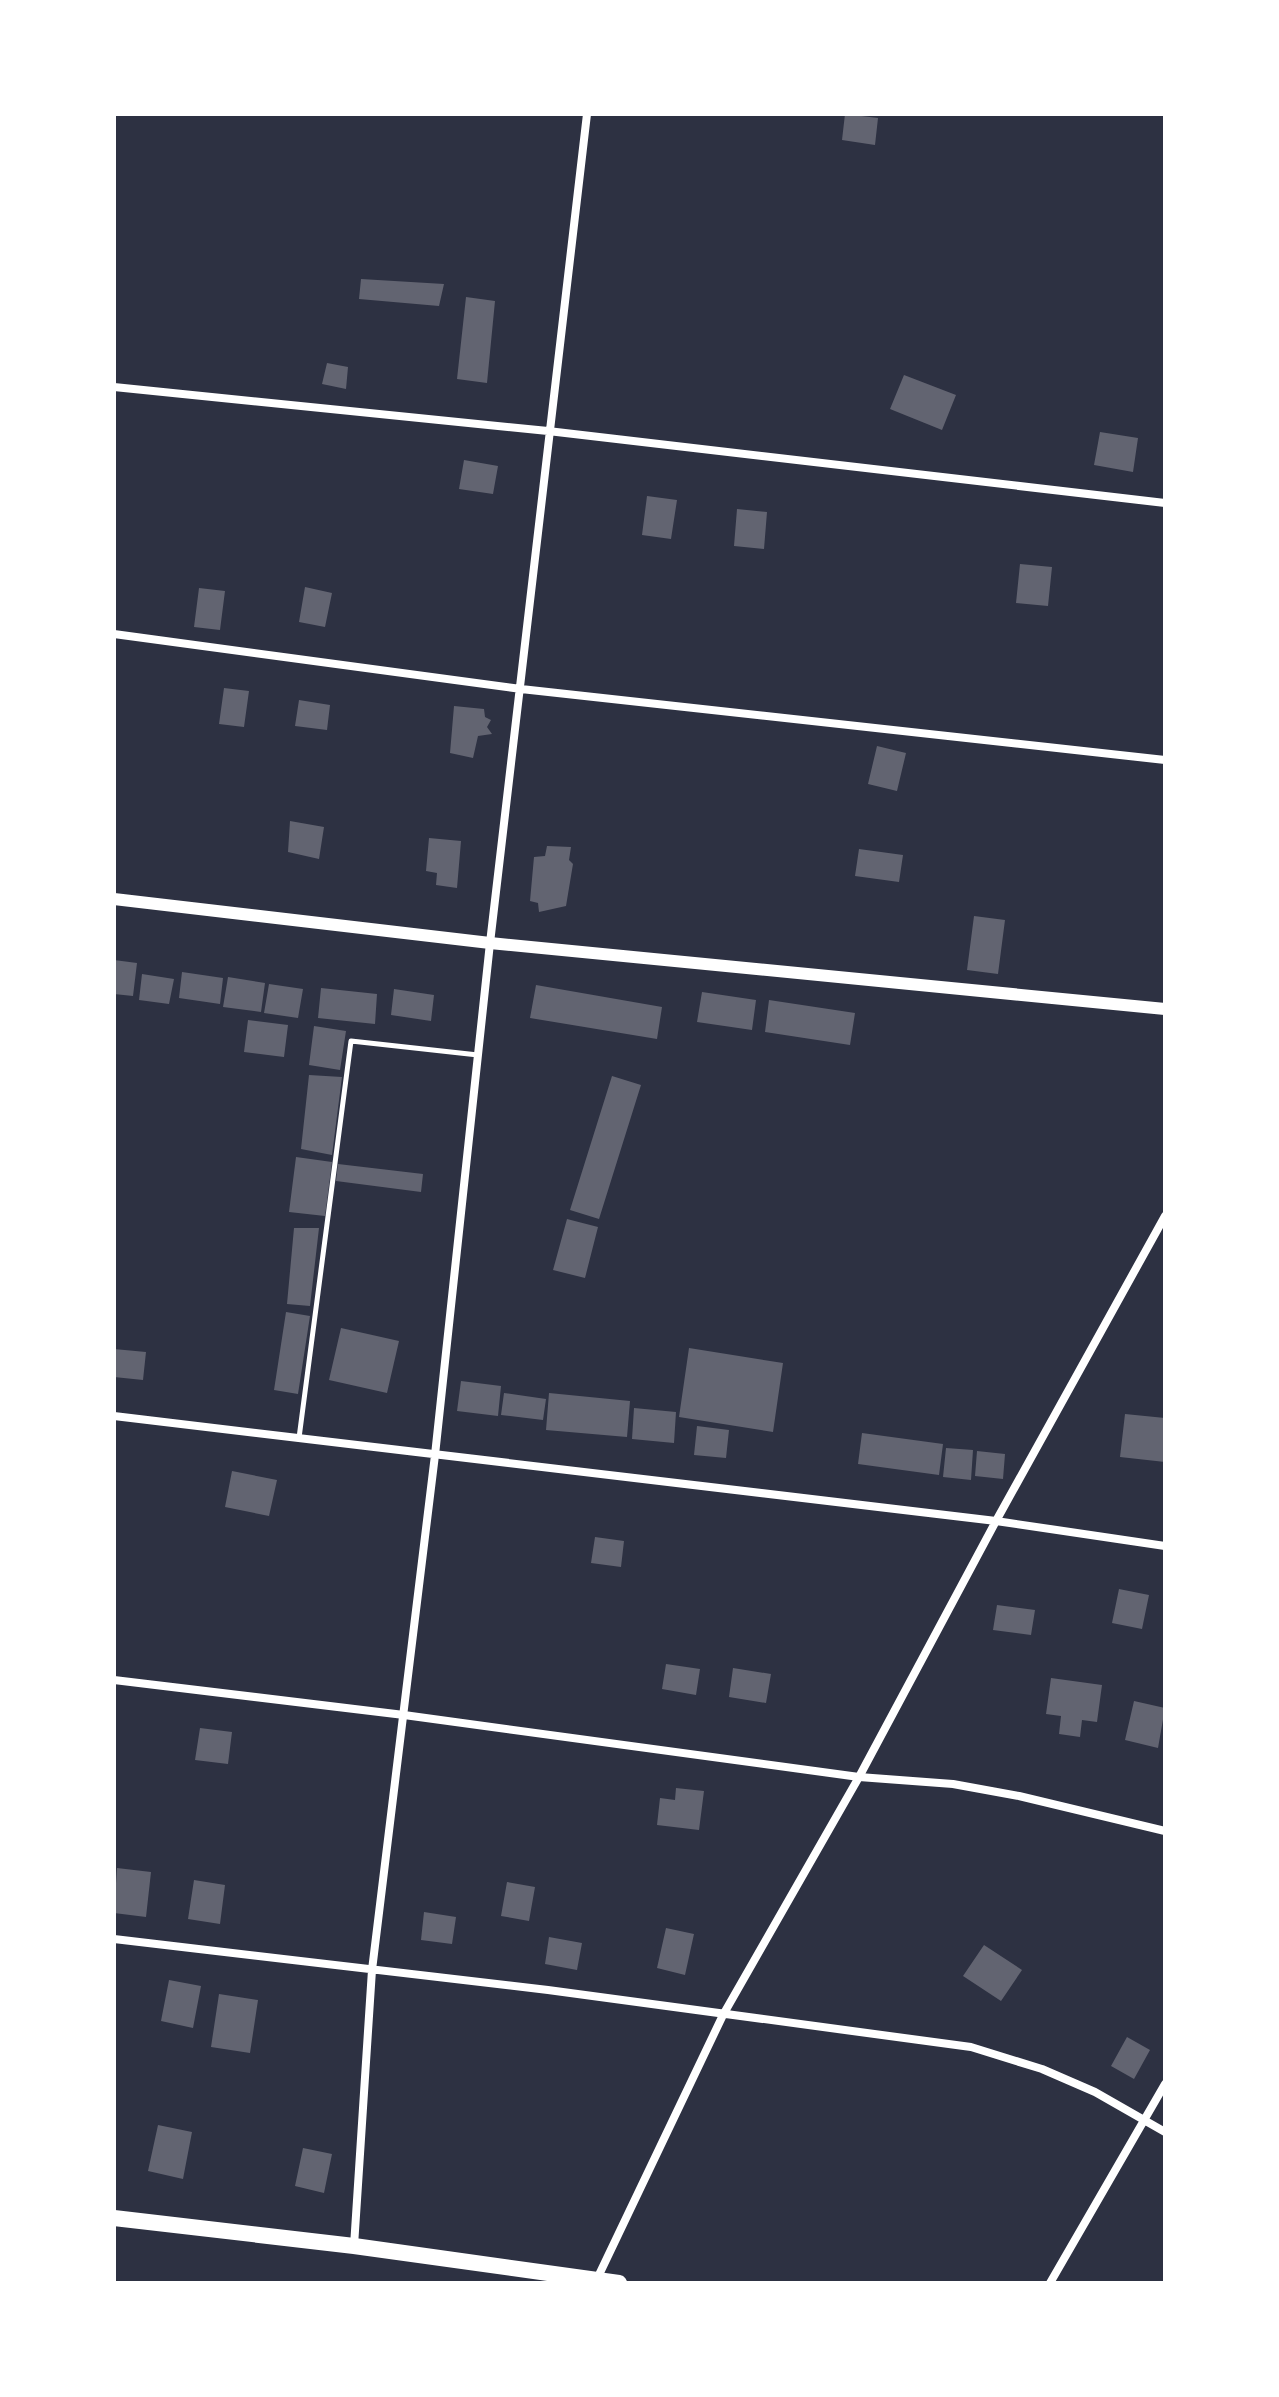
<svg xmlns="http://www.w3.org/2000/svg" width="1279" height="2397" font-family="Ubuntu,sans-serif">
<rect width="100%" height="100%" fill="#2d3142"/>
<path fill="#626471" d="M845,114L878,118L875,145L842,140Z
M361,279L444,284L439,306L359,299Z
M466,297L495,301L487,383L457,379Z
M327,363L348,367L346,389L322,384Z
M904,375L956,395L942,430L890,409Z
M1100,432L1138,438L1133,472L1094,465Z
M464,460L498,466L493,494L459,489Z
M647,496L677,500L671,539L642,535Z
M737,509L767,512L764,549L734,546Z
M1020,564L1052,567L1048,606L1016,603Z
M305,587L332,593L325,627L299,622Z
M199,588L225,591L220,630L194,627Z
M224,688L249,691L244,727L219,724Z
M299,700L330,705L327,730L295,726Z
M454,706L484,709L485,717L491,720L487,727L492,734L478,736L473,758L450,753Z
M877,746L906,753L897,791L868,784Z
M290,821L324,827L319,859L288,852Z
M429,838L461,841L457,888L436,885L437,873L426,871Z
M547,846L571,847L569,860L573,864L566,906L539,912L538,903L530,901L534,857L545,856Z
M859,849L903,855L899,882L855,876Z
M974,916L1005,920L998,974L967,970Z
M114,960L137,963L133,996L114,994Z
M182,972L223,978L220,1004L179,998Z
M142,974L174,979L169,1004L139,1000Z
M228,977L265,983L261,1012L223,1007Z
M269,984L303,989L298,1018L264,1013Z
M536,985L662,1007L657,1039L530,1018Z
M321,988L377,994L375,1024L318,1018Z
M394,989L434,995L431,1021L391,1015Z
M702,992L756,1000L752,1030L697,1022Z
M769,1000L855,1013L850,1045L765,1032Z
M248,1020L288,1025L284,1057L244,1052Z
M314,1026L346,1031L340,1070L309,1065Z
M309,1075L342,1077L332,1155L301,1149Z
M612,1076L641,1085L599,1219L570,1210Z
M296,1157L332,1162L325,1216L289,1212Z
M338,1164L423,1174L421,1192L336,1181Z
M567,1219L598,1227L585,1278L553,1270Z
M294,1228H319L310,1306L287,1304Z
M286,1312L310,1316L298,1394L274,1390Z
M341,1328L399,1341L387,1393L329,1380Z
M689,1348L783,1363L773,1432L679,1417Z
M114,1349L146,1352L143,1380L114,1377Z
M461,1381L501,1386L498,1416L457,1411Z
M504,1393L546,1399L543,1420L501,1415Z
M549,1393L630,1401L627,1437L546,1430Z
M634,1408L676,1412L674,1443L632,1439Z
M1125,1414L1165,1418V1462L1120,1457Z
M697,1426L729,1430L726,1458L694,1455Z
M862,1433L943,1444L939,1475L858,1464Z
M946,1448L973,1450L971,1480L943,1477Z
M977,1451L1005,1454L1003,1479L975,1476Z
M232,1471L277,1480L269,1516L225,1507Z
M595,1537L624,1541L621,1567L591,1563Z
M1119,1589L1149,1595L1142,1629L1112,1623Z
M997,1605L1035,1610L1031,1635L993,1630Z
M666,1664L700,1669L696,1695L662,1689Z
M733,1668L771,1674L766,1703L729,1697Z
M1051,1678L1102,1685L1097,1722L1082,1720L1080,1737L1059,1734L1061,1716L1046,1714Z
M1134,1701L1165,1708L1158,1748L1125,1740Z
M200,1728L232,1732L228,1764L195,1760Z
M676,1788L704,1791L699,1830L657,1825L660,1798L675,1800Z
M117,1868L151,1872L146,1917L114,1913Z
M194,1880L225,1885L220,1924L188,1919Z
M507,1882L535,1887L529,1921L501,1916Z
M424,1912L456,1917L452,1944L421,1940Z
M666,1928L694,1934L685,1975L657,1968Z
M549,1937L582,1943L577,1970L545,1964Z
M984,1945L1022,1970L1001,2001L963,1976Z
M169,1980L201,1986L193,2028L161,2021Z
M219,1994L258,2000L250,2053L211,2047Z
M1127,2037L1150,2050L1134,2079L1111,2066Z
M158,2125L192,2132L183,2179L148,2171Z
M303,2148L332,2154L324,2193L295,2186Z"/>
<g fill="none" stroke-linecap="round" stroke-linejoin="round">
<path stroke="#fff" stroke-width="5" d="M299,1438L351,1041L478,1055"/>
<path stroke="#fff" stroke-width="8" d="M114,387L548,431L1165,503
M114,634L521,689L1165,760
M114,1416L996,1521L1165,1546
M114,1680L404,1715L859,1777L953,1784L1019,1796L1165,1831
M114,1939L548,1990L971,2047L1042,2069L1095,2092L1165,2132
M354,2246L372,1970L435,1455L490,943L587,114
M597,2279L723,2015L859,1777L996,1521L1165,1216
M1050,2283L1165,2084"/>
<path stroke="#fff" stroke-width="12" d="M114,899L490,943L1165,1009"/>
<path stroke="#fff" stroke-width="16" d="M114,2218L354,2246L619,2283"/>
</g>
<rect width="1279" height="2397" fill="none" stroke="#ffffff" stroke-width="232"/>
</svg>
